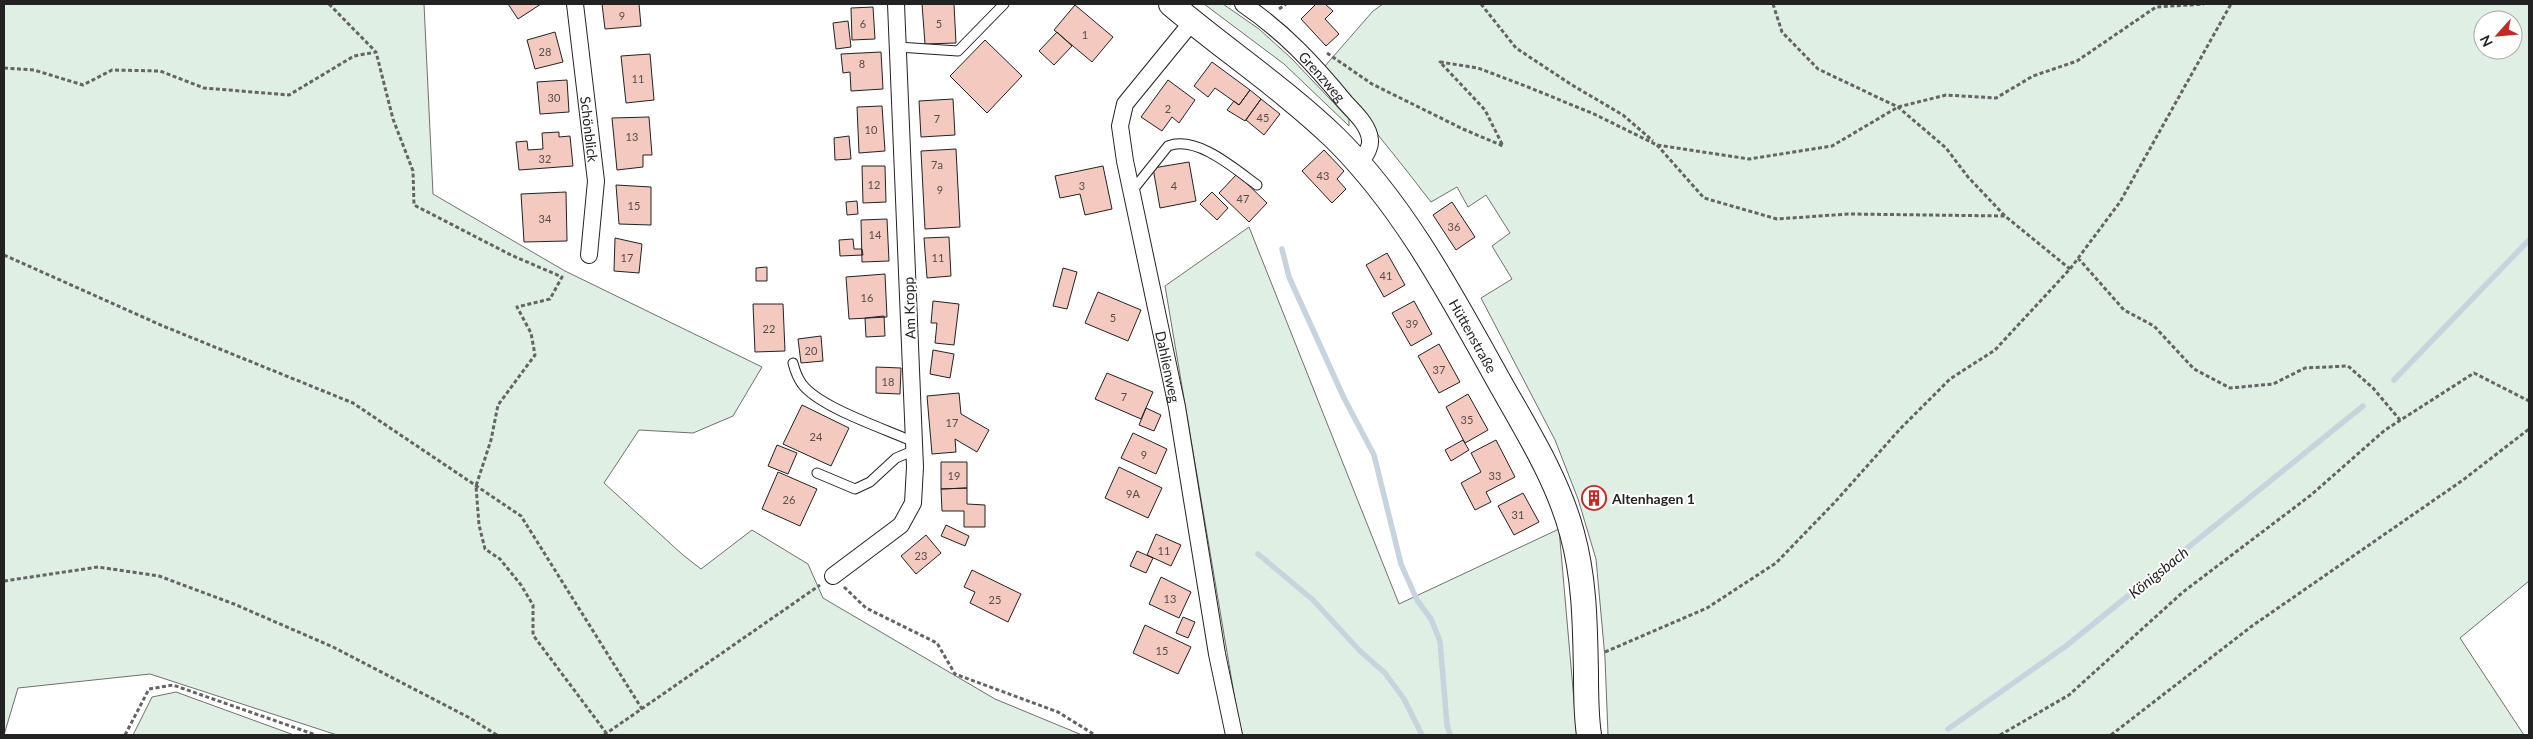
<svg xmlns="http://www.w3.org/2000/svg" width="2533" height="739" font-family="Lato,sans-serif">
<rect width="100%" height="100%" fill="#fff"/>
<path fill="#e0efe3" stroke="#6f6f6f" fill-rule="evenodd" d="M4,4H424L433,194L565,271L762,367L733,416L693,433L639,430L604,483L683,555L701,569L752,530L808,564L823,598L995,699L1082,735H337L150,674L18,688L4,735Z
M1204,4H1223L1259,29L1291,58L1349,119V126L1284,64Z
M1383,4H2529V581L2460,638L2524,735H1608L1605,658L1596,559L1578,499L1555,440L1481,298L1512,279L1492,246L1510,233L1486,195L1468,207L1457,187L1431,202C1396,156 1359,113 1325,66L1373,11ZM2483,20H2513V50H2483Z
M1249,227L1399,604L1559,529L1577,735H1241L1165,286Z
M176,692L294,735H133L152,697Z"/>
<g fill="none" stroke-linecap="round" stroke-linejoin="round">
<path stroke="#c7d3dd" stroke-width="5.5" d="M1282,249L1289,277L1344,398L1374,455L1401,564L1417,600L1431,619L1440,641L1447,725L1450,735
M2394,380L2529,240
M1258,554L1313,600L1360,651L1385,673L1404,699L1422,735
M1948,729L2066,646L2363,406"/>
</g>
<path fill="#f3c9c0" stroke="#222" d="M508,4H541L518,19Z
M602,4H639L641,26L605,29Z
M922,4H954L956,43L925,44Z
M1316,4H1325L1333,11L1325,19L1339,34L1326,46L1301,19Z
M1075,5L1113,37L1092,62L1054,30Z
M873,7L875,39L852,40L851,8Z
M848,21L851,47L836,49L833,23Z
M555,32L563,62L535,69L527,40Z
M1057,32L1072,46L1054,65L1039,51Z
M985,40L1022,76L987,113L950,76Z
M881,52L883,89L851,91L850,72L843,73L841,54Z
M650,54L654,100L626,103L621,56Z
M1212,62L1250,90L1239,105L1215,88L1208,97L1194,86Z
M567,80L569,112L540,114L537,82Z
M1168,80L1195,100L1179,123L1172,117L1162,131L1141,117Z
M1250,90L1261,99L1245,121L1227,110L1234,101L1239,105Z
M953,99L955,135L921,137L919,101Z
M1261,99L1280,114L1264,135L1246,120Z
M882,106L885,151L859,153L857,107Z
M649,117L652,155H643V167L617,170L612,118Z
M559,132V137L570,136L573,166L519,170L516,142L527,141L528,150L543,149L542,133Z
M849,136L851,159L835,160L834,138Z
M956,149L960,227L925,229L921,151Z
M1324,150L1344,171L1337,179L1346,189L1332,203L1302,171Z
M1189,162L1196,201L1160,208L1153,168Z
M862,166H885L886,202L863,203Z
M1103,166L1112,209L1085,215L1080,194L1060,198L1055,176Z
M1237,174L1267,203L1249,222L1219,193Z
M616,185L651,187V225L619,224Z
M566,192L567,241L524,242L521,194Z
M1212,192L1228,208L1217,220L1200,204Z
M857,201L858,214L847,215L846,202Z
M1452,202L1475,237L1456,250L1433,215Z
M887,219L889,261L862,262L861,220Z
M949,237L951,276L927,278L924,238Z
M615,238L642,244L639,273L614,271Z
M853,239L854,249H862L863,255L840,256L839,240Z
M1387,253L1405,285L1384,297L1366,265Z
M767,267V281H756V268Z
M1063,268L1077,272L1067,309L1053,306Z
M885,274L887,317L849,319L846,277Z
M1098,292L1141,310L1128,341L1085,323Z
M933,301L959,304L954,345L935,343L937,323H931Z
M1414,301L1432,334L1411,346L1392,313Z
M753,304H783L785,351L755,352Z
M884,316L885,336L866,337L865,318Z
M821,336L823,361L801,363L798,339Z
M1439,344L1460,382L1439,393L1418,356Z
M933,350L954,354L950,378L930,374Z
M876,367L901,368L900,394L876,393Z
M1107,373L1153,392L1141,419L1095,399Z
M959,393L961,414L989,430L977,452L955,439L956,452L932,454L927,396Z
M1468,394L1488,430L1465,443L1446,407Z
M802,405L849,428L831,466L783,444Z
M1146,408L1161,415L1154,431L1139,425Z
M1133,433L1167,449L1156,474L1121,458Z
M1463,440L1469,450L1451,461L1445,450Z
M1496,440L1515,477L1486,492L1491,502L1475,510L1461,483L1481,472L1471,453Z
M777,445L797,453L788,474L768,466Z
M941,462H967V488L941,489Z
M1119,467L1162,488L1148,518L1105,498Z
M778,472L817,489L800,526L762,509Z
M967,488V504L985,505V527H964V511H942L941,489Z
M1597,492V502L1591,503V493Z
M1523,493L1539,522L1514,535L1498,506Z
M946,525L969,536L965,546L941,536Z
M1156,534L1181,545L1171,566L1147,555Z
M926,535L941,553L916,574L901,556Z
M1137,551L1153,558L1146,573L1130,566Z
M972,570L1021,594L1008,622L970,603L975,592L964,587Z
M1161,577L1191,592L1179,618L1149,604Z
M1183,617L1195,622L1188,638L1176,633Z
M1145,625L1191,647L1178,674L1133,653Z"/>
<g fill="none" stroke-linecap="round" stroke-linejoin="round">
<defs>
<path id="service" d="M898,47L958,51L1004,4
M1132,191L1168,146C1197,135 1235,169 1257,185
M793,363C795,371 797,377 802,384C820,408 886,429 914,442
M817,473L855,489L870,482L896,458L915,450"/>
<g id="minor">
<path id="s1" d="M575,4L596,181L589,255"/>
<path id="s2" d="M1243,4C1283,31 1314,64 1345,102C1354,112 1369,125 1370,140C1371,148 1364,157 1360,164"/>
<path id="s3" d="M1192,22L1125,104L1120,126L1125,161L1177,407L1217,654L1234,735"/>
<path d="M833,576L901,525L913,503L915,467L896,4"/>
</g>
<g id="secondary">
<path id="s4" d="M1171,4C1224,49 1284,89 1335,138C1405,207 1452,297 1500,383C1527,431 1558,480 1572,533C1585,580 1585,626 1586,674C1586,694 1586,715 1589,735"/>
</g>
</defs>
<use href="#service" stroke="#222" stroke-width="11"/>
<use href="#minor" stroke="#222" stroke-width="18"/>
<use href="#secondary" stroke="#222" stroke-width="26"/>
<path stroke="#646464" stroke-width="3" stroke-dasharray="4 2.5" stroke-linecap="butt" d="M329,4L375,51
M1481,4L1516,48L1572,85L1623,115L1653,141
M1773,4L1782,32L1818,69L1898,107L1946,148L1968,177L2005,216L2070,269
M1279,9L1286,4
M1327,53L1372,84L1463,129L1503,146L1485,110L1440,62L1478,68L1528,87L1594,114L1657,145L1749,159L1832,146L1898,107L1946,95L1996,98L2033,76L2077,61L2156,7L2204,4
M4,68L34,70L83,85L112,70L160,71L204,88L289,95L354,56L376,52L393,119L413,171L414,205L511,255L562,277L550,299L517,307L531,333L535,355L498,405L491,440L476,486L479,525L485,549L500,559L521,585L533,605V635L607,734
M1657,145L1704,198L1777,219L1848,214L2005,216
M4,255L163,326L353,403L521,516L642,709
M2078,258L2124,310L2154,326L2194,369L2230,388L2273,384L2305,368L2348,366L2373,388L2400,420
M4,581L98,567L159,576L234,604L333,647L468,717L497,735
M844,587L866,608L937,643L955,674L1058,712L1095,735
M1605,652L1707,608L1776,563L1835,502L1900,429L1950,379L1995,350L2070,269L2120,202L2231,4
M125,735L149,689L173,685L316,735
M604,735L820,585
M2000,735L2069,695L2183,592L2311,495L2385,430L2474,373L2529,401
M2111,735L2252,626L2463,480L2529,429"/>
<use href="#service" stroke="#fff" stroke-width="9"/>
<use href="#minor" stroke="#fff" stroke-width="16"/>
<use href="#secondary" stroke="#fff" stroke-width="24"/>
</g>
<defs>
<symbol id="building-ring" viewBox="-11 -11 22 22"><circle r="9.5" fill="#fff" stroke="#c62828" stroke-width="1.5"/><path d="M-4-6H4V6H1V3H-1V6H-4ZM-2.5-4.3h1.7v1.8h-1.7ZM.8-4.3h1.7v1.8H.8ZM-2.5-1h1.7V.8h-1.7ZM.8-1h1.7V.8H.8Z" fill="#c62828"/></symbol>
</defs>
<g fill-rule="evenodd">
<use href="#building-ring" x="1580" y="484" width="28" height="28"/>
</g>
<g text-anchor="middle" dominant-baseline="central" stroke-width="4" stroke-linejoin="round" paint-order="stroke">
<g font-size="11" fill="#564c4a">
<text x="622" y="15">9</text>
<text x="863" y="23">6</text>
<text x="939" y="23">5</text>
<text x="1085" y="34">1</text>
<text x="545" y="51">28</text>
<text x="862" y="63">8</text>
<text x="638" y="78">11</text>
<text x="554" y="97">30</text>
<text x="1168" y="108">2</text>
<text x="1263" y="117">45</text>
<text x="937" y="118">7</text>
<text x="871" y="129">10</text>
<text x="632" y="136">13</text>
<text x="545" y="158">32</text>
<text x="937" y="164">7a</text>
<text x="1323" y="175">43</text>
<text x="874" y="184">12</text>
<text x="1082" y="185">3</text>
<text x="1174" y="185">4</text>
<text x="940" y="189">9</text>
<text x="1243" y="198">47</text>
<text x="634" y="205">15</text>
<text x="545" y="218">34</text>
<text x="1454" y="226">36</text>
<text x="875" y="234">14</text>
<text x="627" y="257">17</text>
<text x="938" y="257">11</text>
<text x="1386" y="275">41</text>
<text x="867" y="297">16</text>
<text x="1113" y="317">5</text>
<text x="1412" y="323">39</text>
<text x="769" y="328">22</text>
<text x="811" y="350">20</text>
<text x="1439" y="369">37</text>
<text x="888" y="381">18</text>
<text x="1124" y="396">7</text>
<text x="1467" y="419">35</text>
<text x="952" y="422">17</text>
<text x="816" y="436">24</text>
<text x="1144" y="454">9</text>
<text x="954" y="475">19</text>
<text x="1495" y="475">33</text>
<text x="1133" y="493">9A</text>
<text x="789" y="499">26</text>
<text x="1518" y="514">31</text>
<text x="1164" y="550">11</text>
<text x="921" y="555">23</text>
<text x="1170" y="598">13</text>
<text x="995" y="599">25</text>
<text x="1162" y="650">15</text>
</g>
<g font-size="14" fill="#222" stroke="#fff">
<text stroke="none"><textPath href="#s2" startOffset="108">Grenzweg</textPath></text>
<text stroke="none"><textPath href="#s1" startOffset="126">Schönblick</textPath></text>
<text transform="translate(909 308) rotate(-92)">Am Kropp</text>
<text stroke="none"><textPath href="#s4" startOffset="454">Hüttenstraße</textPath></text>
<text stroke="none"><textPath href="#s3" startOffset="374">Dahlienweg</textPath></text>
</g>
<g font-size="14" font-weight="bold" fill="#222" stroke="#fff" text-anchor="start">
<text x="1612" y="498">Altenhagen 1</text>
</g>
<g font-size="15" font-style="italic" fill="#222" stroke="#fff">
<text transform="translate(2158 572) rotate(-39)">Königsbach</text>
</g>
</g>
<rect width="2533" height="739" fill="none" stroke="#222222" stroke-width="10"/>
<g transform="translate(2498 35) rotate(243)"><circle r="24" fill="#ffffff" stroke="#a7a7a7"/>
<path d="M0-4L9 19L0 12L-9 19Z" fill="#c62828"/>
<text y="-8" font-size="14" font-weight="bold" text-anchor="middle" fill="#222222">N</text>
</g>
</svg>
